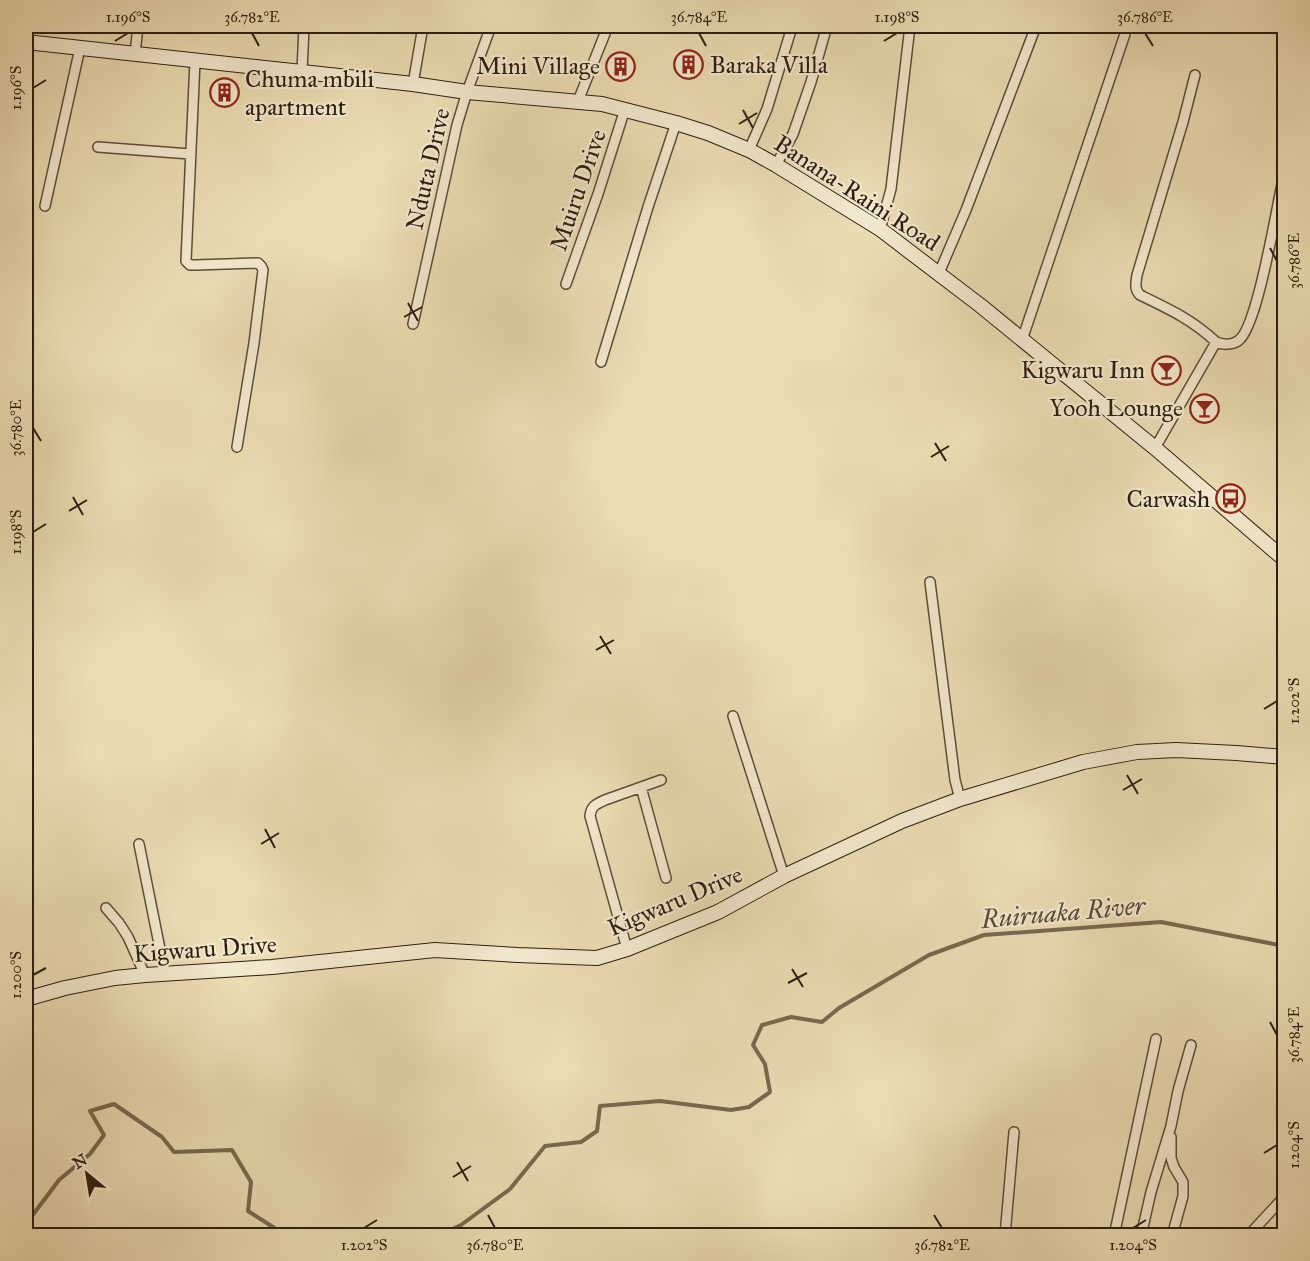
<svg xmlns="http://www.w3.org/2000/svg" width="1310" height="1261" font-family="'IM FELL Great Primer',serif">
<rect width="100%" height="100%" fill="#ebdcb2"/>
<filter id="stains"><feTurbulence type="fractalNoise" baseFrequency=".00333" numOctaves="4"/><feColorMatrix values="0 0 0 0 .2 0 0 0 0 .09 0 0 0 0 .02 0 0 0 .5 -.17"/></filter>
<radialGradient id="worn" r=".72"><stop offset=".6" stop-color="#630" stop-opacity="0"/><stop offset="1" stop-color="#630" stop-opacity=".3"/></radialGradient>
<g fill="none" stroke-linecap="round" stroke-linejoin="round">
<path stroke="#776950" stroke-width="4" d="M26,1224L59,1180L90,1154L104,1135L90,1111L114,1104L162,1137L174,1152L232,1150L251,1182L248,1211L287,1236
M438,1236L461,1225L510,1189L545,1146L581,1142L597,1131L600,1106L660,1101L731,1110L749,1107L770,1092L765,1064L753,1045L762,1025L791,1017L822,1022L839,1008L929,955L984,935L1161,922L1284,946"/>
<defs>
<path id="street" d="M135,54L138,26
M195,61L186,261L190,265H196L258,263L261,266L263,270L254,343L237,447
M302,72L304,26
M1195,75L1183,122L1137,275C1136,283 1134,289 1140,295C1169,309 1193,320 1216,342
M413,84L423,26
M578,101L608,26
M98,147L190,154
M749,150L767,109L792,27
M776,165L793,134L811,82L827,26
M45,206L80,48
M880,229L891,189L910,26
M939,273L966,210L1036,26
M566,284L598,194L625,109
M413,324L457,125L467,92L491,26
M1022,340L1125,34
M601,362L648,207L676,123
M1155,448L1216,342C1223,345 1232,345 1238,341C1258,328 1277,203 1284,175
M930,582L955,780L960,799
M733,716L784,876
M641,787L666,878
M139,844L165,974
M106,908L119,923L128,937L145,975
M627,949L590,816C591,806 596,804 605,800L661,780
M1171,1137V1158L1174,1167L1183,1182V1196L1172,1236
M1005,1236L1014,1132
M1114,1236L1156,1039
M1141,1236L1151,1192L1171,1126L1178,1091L1191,1045
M1248,1236L1284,1197"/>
<path id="secondary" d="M26,42L413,84L467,92L602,104L676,123L708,133L749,150L776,165L880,229L981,306L1155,448L1284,559
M26,999L65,988L115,978L145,975L272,967L435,950L518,955L597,958L627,949L718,912L784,876L902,821L960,799L1083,762L1137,752L1176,750L1236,753L1284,757"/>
</defs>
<use href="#street" stroke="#5b4e38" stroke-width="12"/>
<use href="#secondary" stroke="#2b1e10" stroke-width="16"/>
<use href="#street" stroke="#f2e8cd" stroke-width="9"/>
<use href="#secondary" stroke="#f2e8cd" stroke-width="14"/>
</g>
<path fill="none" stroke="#2b1e10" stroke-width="2" d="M252,33L259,46M699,33L706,46M1145,33L1153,46M115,41L128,33M884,41L897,33M33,88L46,80M743,110L753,128M739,124L757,113M1270,248L1277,261M408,303L418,321M404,317L422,307M33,428L41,441M935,443L946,461M931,457L949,446M73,497L83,515M69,511L87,500M33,532L46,524M600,636L611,654M596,650L614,640M1264,709L1277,701M1127,775L1138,794M1123,790L1142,779M265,829L275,848M261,844L279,833M792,969L803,987M33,975L46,968M788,983L807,973M1270,1022L1277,1035M1264,1153L1277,1145M457,1162L468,1181M453,1177L471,1166M488,1215L495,1228M934,1215L942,1228M364,1228L377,1220M1133,1228L1146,1220"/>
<defs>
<symbol id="building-ring" viewBox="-11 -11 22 22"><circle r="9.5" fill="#f2e8cd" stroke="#8f2418" stroke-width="1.5"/><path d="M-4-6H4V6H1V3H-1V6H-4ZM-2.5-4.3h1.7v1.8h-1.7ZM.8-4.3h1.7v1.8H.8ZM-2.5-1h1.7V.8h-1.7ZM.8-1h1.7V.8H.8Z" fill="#8f2418"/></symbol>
<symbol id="bar-ring" viewBox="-11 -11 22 22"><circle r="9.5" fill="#f2e8cd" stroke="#8f2418" stroke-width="1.5"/><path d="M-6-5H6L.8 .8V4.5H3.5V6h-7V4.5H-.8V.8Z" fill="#8f2418"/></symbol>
<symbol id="bus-ring" viewBox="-11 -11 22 22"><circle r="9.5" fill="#f2e8cd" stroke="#8f2418" stroke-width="1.5"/><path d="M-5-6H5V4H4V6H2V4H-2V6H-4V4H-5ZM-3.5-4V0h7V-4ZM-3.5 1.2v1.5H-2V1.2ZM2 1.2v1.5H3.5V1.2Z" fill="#8f2418"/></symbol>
</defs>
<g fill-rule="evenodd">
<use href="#building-ring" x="672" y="48" width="33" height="33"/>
<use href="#building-ring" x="604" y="50" width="33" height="33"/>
<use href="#building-ring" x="208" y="76" width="33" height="33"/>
<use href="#bar-ring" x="1150" y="354" width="33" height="33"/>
<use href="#bar-ring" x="1188" y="392" width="33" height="33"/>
<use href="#bus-ring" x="1214" y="482" width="33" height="33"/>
</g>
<g text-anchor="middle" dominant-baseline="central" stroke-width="4.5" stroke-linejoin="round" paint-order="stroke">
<g font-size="24" fill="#2b1e10" stroke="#f2e8cd" text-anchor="end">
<text x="710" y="65" text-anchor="start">Baraka Villa</text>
<text x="600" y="66">Mini Village</text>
<text x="245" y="79" text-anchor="start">Chuma mbili<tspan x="245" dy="28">apartment</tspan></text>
<text x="1145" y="370">Kigwaru Inn</text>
<text x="1183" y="408">Yooh Lounge</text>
<text x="1210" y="499">Carwash</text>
</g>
<g font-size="24" fill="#2b1e10" stroke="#f2e8cd">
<text transform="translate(428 169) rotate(-77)">Nduta Drive</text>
<text transform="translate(578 190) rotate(-71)">Muiru Drive</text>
<text transform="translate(857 193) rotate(33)">Banana-Raini Road</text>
<text transform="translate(675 901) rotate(-23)">Kigwaru Drive</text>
<text transform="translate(205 949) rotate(-4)">Kigwaru Drive</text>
</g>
<g font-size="26" font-style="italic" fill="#574a35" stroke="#f2e8cd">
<text transform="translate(1063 912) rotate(-5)">Ruiruaka River</text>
</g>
</g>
<rect width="1310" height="1261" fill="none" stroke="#ebdcb2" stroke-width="66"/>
<g transform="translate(87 1174) rotate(330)" stroke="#f2e8cd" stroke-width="4.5" paint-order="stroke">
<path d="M0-4.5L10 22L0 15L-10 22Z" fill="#2b1e10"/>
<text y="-9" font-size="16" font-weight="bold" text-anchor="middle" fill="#2b1e10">N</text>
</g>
<rect x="33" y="33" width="1244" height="1195" fill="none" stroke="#2b1e10" stroke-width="2"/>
<g font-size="15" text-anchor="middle" fill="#2b1e10">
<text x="128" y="22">1.196°S</text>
<text x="252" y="22">36.782°E</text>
<text x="699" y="22">36.784°E</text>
<text x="897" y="22">1.198°S</text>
<text x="1145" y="22">36.786°E</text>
<text transform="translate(16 88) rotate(-90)" y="5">1.196°S</text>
<text transform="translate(1294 261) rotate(-90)" y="5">36.786°E</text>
<text transform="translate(16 428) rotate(-90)" y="5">36.780°E</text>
<text transform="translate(16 532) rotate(-90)" y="5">1.198°S</text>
<text transform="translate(1294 701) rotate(-90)" y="5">1.202°S</text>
<text transform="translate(16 975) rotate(-90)" y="5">1.200°S</text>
<text transform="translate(1294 1035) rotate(-90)" y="5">36.784°E</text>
<text transform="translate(1294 1145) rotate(-90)" y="5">1.204°S</text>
<text x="364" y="1250">1.202°S</text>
<text x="495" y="1250">36.780°E</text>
<text x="942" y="1250">36.782°E</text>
<text x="1133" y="1250">1.204°S</text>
</g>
<rect width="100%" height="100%" filter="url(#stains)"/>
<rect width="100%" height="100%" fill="url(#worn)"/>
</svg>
